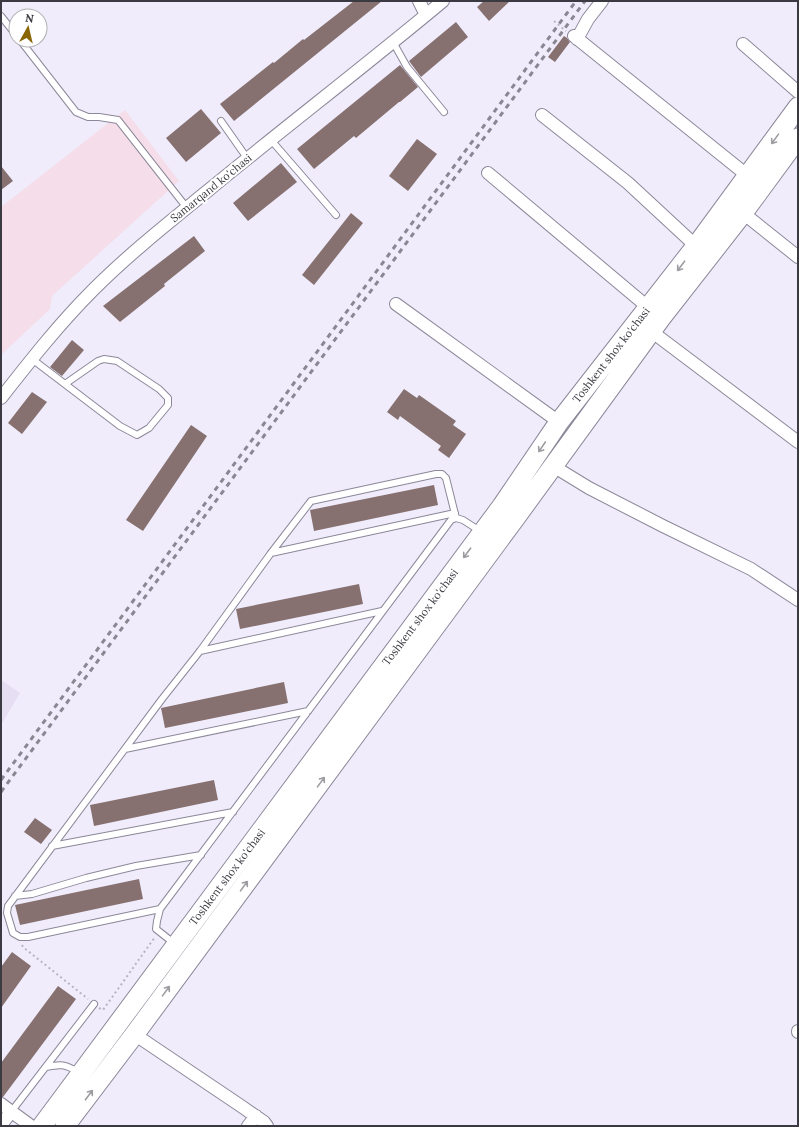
<svg xmlns="http://www.w3.org/2000/svg" width="799" height="1127" font-family="Lora,serif">
<rect width="100%" height="100%" fill="#f0ecfc"/>
<path fill="#e6def2" d="M1,680L20,693L1,725Z"/>
<path fill="#f5dee9" d="M125,110L179,181L52,296L50,309L1,355V207Z"/>
<path fill="#867170" d="M354,1H382L234,121L220,104L273,62L274,63L303,39L304,40Z
M484,1H510L489,21L477,7Z
M456,22L468,37L421,77L409,61Z
M564,36L567,38L570,42L555,62L548,57Z
M400,65L418,87L400,102H399L356,138L354,136L314,169L297,149Z
M201,109L221,133L186,162L166,138Z
M417,139L437,154L408,191L389,176Z
M281,163L297,182L248,221L233,203Z
M1,166L13,181L1,190Z
M351,213L363,223L314,285L302,275Z
M194,236L205,251L164,284L165,286L120,322L103,306Z
M72,340L84,350L62,376L50,367Z
M404,389L417,398L419,395L456,421L453,425L466,434L449,458L438,450L441,446L400,416L398,420L387,412Z
M32,392L47,402L22,434L8,423Z
M191,425L207,436L143,531L126,520Z
M434,485L438,505L314,531L310,510Z
M359,584L363,604L240,629L236,609Z
M284,682L288,703L165,728L161,708Z
M214,780L218,800L94,826L90,805Z
M35,818L52,830L41,844L24,832Z
M139,879L143,899L20,925L15,905Z
M12,952L31,966L1,1008V967Z
M58,986L76,999L3,1097H1V1063Z"/>
<g fill="none" stroke-linecap="round" stroke-linejoin="round">
<defs>
<path id="lane" d="M1,16L16,35
M20,40L76,112L88,117H99L118,120L187,208
M393,42L407,67L444,112
M221,121L247,158
M271,140L336,215
M32,359L120,426L137,435L149,428L168,405V398L159,389L117,361L104,359L98,361L65,384
M271,553L455,513
M200,651L382,611
M125,749L308,711
M52,846L233,812
M15,896L32,894L86,878L136,866L201,855
M160,909L28,937H20L13,933L7,913L8,906L162,699L200,651L271,553L311,501L436,474H442L446,478L456,518
M175,944L156,929L157,921L160,909L451,520L456,518L463,520L480,531
M46,1067C61,1064 65,1064 78,1072
M11,1112L94,1004"/>
<path id="street" d="M419,1L426,15
M574,36L748,176
M577,39L588,19L602,1
M743,44L798,92
M542,115L628,183L696,246
M488,173L649,308
M743,213L798,257
M396,304L559,422
M651,331L798,442
M1,398C30,361 59,324 93,290C128,255 167,224 205,193C284,128 365,66 443,1
M553,466L589,488L663,526L751,569L798,600
M798,1031V1032
M134,1034L241,1106L264,1122L267,1126
M1,1104L31,1126
M1,1125L11,1112
M248,1126L256,1116"/>
<path id="primary" d="M42,1126L502,506L559,422L696,246L798,107
M65,1126L137,1031L516,517L661,318L743,213L798,138"/>
</defs>
<use href="#lane" stroke="#8c8899" stroke-width="8"/>
<use href="#street" stroke="#8c8899" stroke-width="14"/>
<use href="#primary" stroke="#8c8899" stroke-width="21"/>
<path stroke="#b7b4c2" stroke-width="2" stroke-dasharray="2 3" stroke-linecap="butt" d="M554,21L566,31
M22,945L23,947L88,999
M99,1008L103,1010L155,937"/>
<use href="#lane" stroke="#fff" stroke-width="6"/>
<use href="#street" stroke="#fff" stroke-width="12"/>
<use href="#primary" stroke="#fff" stroke-width="19"/>
<path stroke="#8a8792" stroke-width="3" stroke-dasharray="5 5" stroke-linecap="butt" d="M1,780L576,1
M1,792L585,1"/>
</g>
<defs><path id="oneway-shaft" d="M-6 0H5M1.5-3L5.5 0L1.5 3" fill="none" stroke-width="1.6" stroke-linecap="round" stroke-linejoin="round"/></defs>
<g stroke="#9d9ca0">
<use href="#oneway-shaft" transform="translate(775 139) rotate(126)"/>
<use href="#oneway-shaft" transform="translate(681 266) rotate(127)"/>
<use href="#oneway-shaft" transform="translate(542 447) rotate(124)"/>
<use href="#oneway-shaft" transform="translate(467 553) rotate(127)"/>
<use href="#oneway-shaft" transform="translate(321 782) rotate(-54)"/>
<use href="#oneway-shaft" transform="translate(244 886) rotate(-54)"/>
<use href="#oneway-shaft" transform="translate(166 991) rotate(-54)"/>
<use href="#oneway-shaft" transform="translate(89 1095) rotate(-53)"/>
</g>
<g text-anchor="middle" dominant-baseline="central" stroke-width="4" stroke-linejoin="round" paint-order="stroke">
<g font-size="11" fill="#3b3941" stroke="#fff">
<text transform="translate(211 188) rotate(-39)">Samarqand ko'chasi</text>
<text transform="translate(611 355) rotate(-52)">Toshkent shox ko'chasi</text>
<text transform="translate(420 617) rotate(-53)">Toshkent shox ko'chasi</text>
<text transform="translate(227 877) rotate(-53)">Toshkent shox ko'chasi</text>
</g>
</g>
<rect width="799" height="1127" fill="none" stroke="#3b3941" stroke-width="4"/>
<g transform="translate(28 28) rotate(8)"><circle r="19" fill="#ffffff" stroke="#b1b0b3"/>
<path d="M0-3L7 15L0 10L-7 15Z" fill="#896603"/>
<text y="-6" font-size="11" font-weight="bold" text-anchor="middle" fill="#3b3941">N</text>
</g>
</svg>
